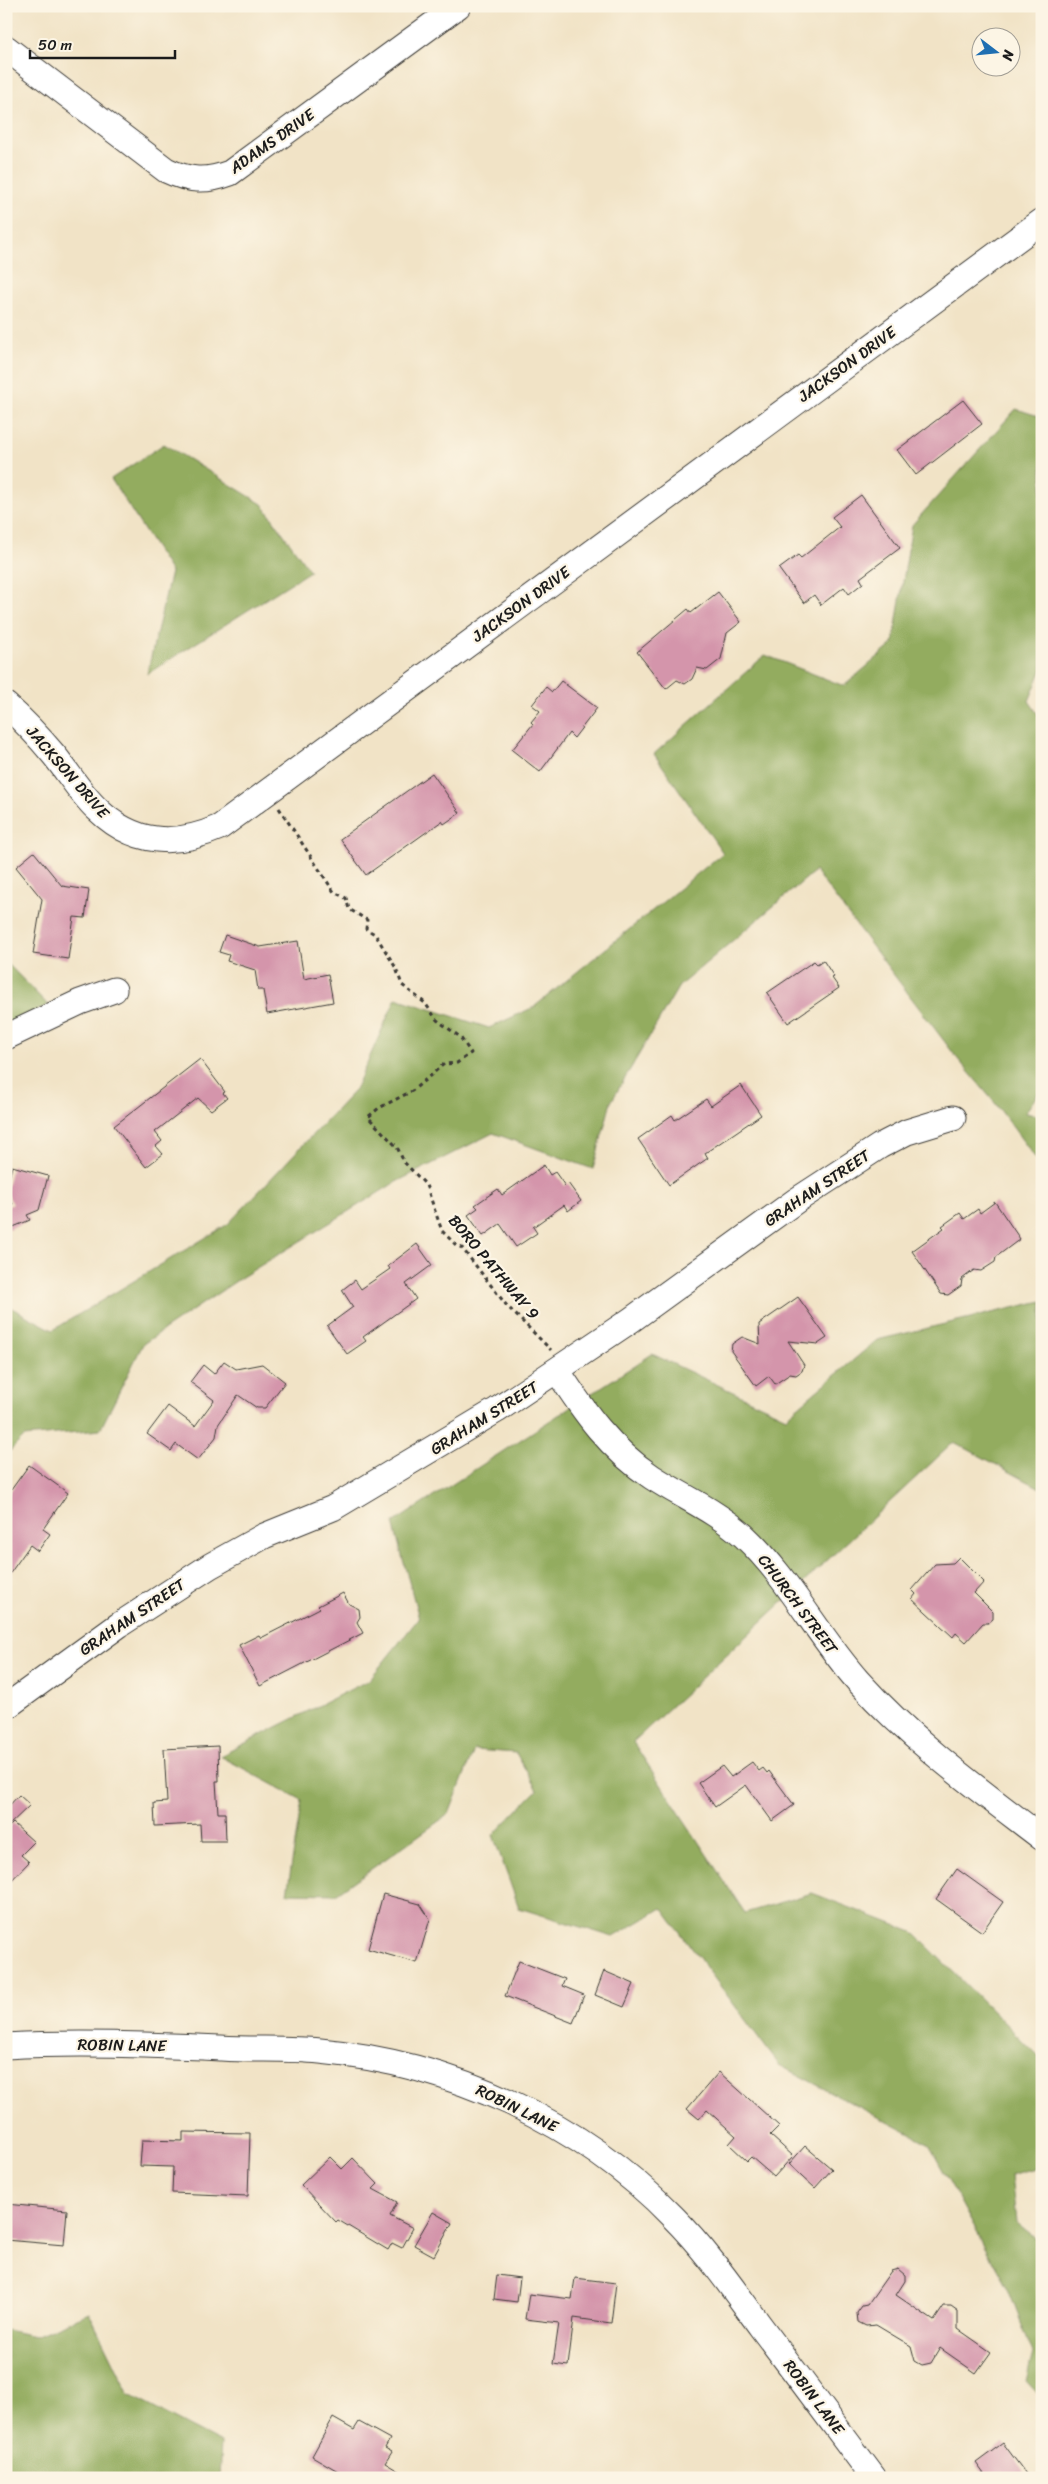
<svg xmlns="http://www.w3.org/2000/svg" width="1048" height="2484" font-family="Sriracha,sans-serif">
<rect width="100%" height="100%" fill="#fcf5e5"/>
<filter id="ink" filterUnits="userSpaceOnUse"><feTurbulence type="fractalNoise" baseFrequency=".02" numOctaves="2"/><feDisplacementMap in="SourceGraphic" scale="10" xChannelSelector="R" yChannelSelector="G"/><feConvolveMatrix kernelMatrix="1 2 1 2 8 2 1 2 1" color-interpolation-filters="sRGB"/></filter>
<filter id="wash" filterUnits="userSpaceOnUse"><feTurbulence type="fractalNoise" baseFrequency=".0096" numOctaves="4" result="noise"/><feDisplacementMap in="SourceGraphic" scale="20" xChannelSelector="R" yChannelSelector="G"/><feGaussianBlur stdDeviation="1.12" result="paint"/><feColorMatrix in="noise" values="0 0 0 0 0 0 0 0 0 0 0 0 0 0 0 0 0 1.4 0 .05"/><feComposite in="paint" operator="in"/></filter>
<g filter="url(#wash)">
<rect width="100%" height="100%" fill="#f1e3c6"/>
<path fill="#93ac5e" stroke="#58643d" d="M1016,409L1042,417V669L1029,701L1042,720V1088L1025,1113L1042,1116V1167L995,1103L957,1058L815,871L679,986L611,1102L593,1169L493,1133L396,1182L242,1277L143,1344L100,1430L24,1437L6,1455V1305L53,1330L228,1224L355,1090L396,998L489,1028L534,1007L723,853L654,754L765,655L844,686L893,644L912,525Z
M164,444L262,504L310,571L147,674L171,572L111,479Z
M6,962L48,1005L6,1027Z
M1042,1301V1489L954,1442L633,1742L745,1913L812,1893L913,1932L1042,2060V2166L1011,2175L1016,2222L1042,2243V2398L1026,2381L1033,2353L1008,2289L928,2143L779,2065L662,1908L613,1937L519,1908L493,1835L537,1790L516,1753L474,1750L449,1814L336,1894L287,1893L302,1800L220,1756L369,1680L419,1618L393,1523L652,1354L786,1417L877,1340Z
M89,2313L129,2395L221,2443L219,2478H6V2330L35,2336Z"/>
<g id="blocks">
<path fill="#d495ab" d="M963,400L982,424L916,475L897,450Z
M861,495L900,548L860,578L863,583L849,594L844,587L821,605L814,595L804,603L779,569L798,555L801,558L840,527L832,517Z
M718,592L741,622L727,633L721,659L707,670L697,668L692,679L685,684L677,680L666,689L637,652L688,609L691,613Z
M561,681L597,708L574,738L569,733L540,772L512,750L533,724L531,722L540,711L532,705L546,687L552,692Z
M432,773L460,813L444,824L442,821L366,875L340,839Z
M34,852L62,886L89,890L85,918L74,917L68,959L33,954L42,899L16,867Z
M225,935L260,947L298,941L304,979L328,974L333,1002L267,1014L263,990H258L255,970L227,961L229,955L219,952Z
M823,960L834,977L832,978L839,988L788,1023L767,993L814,961L817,964Z
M200,1059L225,1092L223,1093L227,1098L211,1110L198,1098L155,1132L162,1141L156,1146L163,1154L146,1167L114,1126Z
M741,1085L761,1115L705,1153L708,1158L669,1185L638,1139L672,1115L675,1120L706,1099L711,1106Z
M544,1165L550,1175L555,1172L565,1186L568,1183L581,1201L568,1211L564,1205L533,1227L537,1233L516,1247L500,1224L483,1236L468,1215L478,1208L475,1205L498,1189L502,1195Z
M12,1166L48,1176L39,1210L27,1215L30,1220L6,1230V1207L13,1204L6,1192Z
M995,1202L1020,1239L996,1257L995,1262L981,1271L974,1270L962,1279L961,1286L948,1295L941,1294L912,1251L944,1228L942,1226L960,1213L964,1219L978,1209L980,1213Z
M417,1244L432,1265L406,1284L416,1299L363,1337L366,1341L347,1354L327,1326L353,1307L342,1290L355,1280L361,1289L390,1269L388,1266Z
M798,1297L827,1338L818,1344L788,1341L804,1365L802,1371L796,1375L790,1374L775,1384L769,1376L756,1386L731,1351L732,1344L742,1337L760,1344L759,1324Z
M224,1361L236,1369L262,1364L285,1382L265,1408H257L238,1395L218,1425L216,1437L198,1460L176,1444L171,1451L147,1434L168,1406L195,1426L214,1400L190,1382L203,1365L214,1374Z
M29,1465L68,1493L43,1529L50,1534L38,1551L30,1545L6,1579V1497Z
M959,1557L984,1582L974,1593L993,1612V1619L988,1623H983L966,1642L956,1633L953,1637L912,1599L916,1594L912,1590L935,1564L953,1563Z
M343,1593L349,1604L359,1609L360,1617L357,1622L363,1633L260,1686L239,1645L259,1635L261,1638L320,1608L318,1606Z
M218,1746L219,1781H216L218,1813H225L226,1841H201L200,1824L155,1826L154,1803L167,1802L164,1749Z
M752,1762L759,1771L763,1768L767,1773L769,1771L794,1805L772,1821L746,1785L715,1807L698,1783L722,1766L731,1777Z
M19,1795L30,1805L6,1828V1809Z
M13,1823L34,1842L21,1855L29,1862L6,1886V1830Z
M957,1869L1003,1902L982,1932L936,1899Z
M383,1894L420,1904L430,1919L417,1963L368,1949Z
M519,1961L565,1979L562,1986L584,1995L573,2023L505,1996Z
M604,1971L634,1984L624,2007L595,1995Z
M719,2072L779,2126L770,2135L793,2156L774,2177L751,2157L747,2161L729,2144L736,2136L707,2110L699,2119L687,2109Z
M183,2132L250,2133L248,2196L172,2193L173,2167L140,2166L142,2140L183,2141Z
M805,2146L832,2169L815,2188L789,2164Z
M330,2157L342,2169L353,2158L378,2184L373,2189L397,2202L390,2216L413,2228L402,2248L392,2243L388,2250L338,2220L336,2222L301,2185Z
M6,2204L67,2210L64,2245L6,2240Z
M433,2212L452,2223L434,2256L414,2245Z
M898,2269L905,2275V2281L896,2295L934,2321L944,2306H951L958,2311V2329L991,2352L976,2373L940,2348L931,2363L922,2365L915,2361L911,2346L876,2325L866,2326L858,2322L857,2313L862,2306L867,2305L891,2271Z
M497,2275L520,2278L517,2302L494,2299Z
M575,2278L616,2283L611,2323L574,2318L568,2366L553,2364L559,2323L525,2319L529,2294L572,2299Z
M333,2418L354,2430L359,2422L390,2439L385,2448L392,2452L385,2463L410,2478H350L312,2456Z
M1003,2443L1029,2478H987L976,2463Z"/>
</g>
</g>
<g filter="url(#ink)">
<use href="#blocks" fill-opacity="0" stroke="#3c3a36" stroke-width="1"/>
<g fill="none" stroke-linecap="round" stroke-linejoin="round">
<defs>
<path id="minor" d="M6,48L166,170C189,181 206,182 230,173L458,6
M6,705C23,720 39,737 54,755C68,772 80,793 97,809C134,845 175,847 220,827L1042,221
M6,1037L80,1002L114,990
M557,1370C584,1412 610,1449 652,1477C683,1497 716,1511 744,1536C789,1578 817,1635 858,1681C913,1742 978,1789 1042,1838
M6,1707L119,1625L210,1566L264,1536L333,1508L497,1410L631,1320L797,1200L880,1146L907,1132L953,1118
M6,2046C78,2042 149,2045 221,2048C254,2050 287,2048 320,2051C451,2063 581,2122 673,2217C706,2250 733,2289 761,2327C799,2377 836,2427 874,2478"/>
</defs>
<use href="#minor" stroke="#3c3a36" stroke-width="27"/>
<path stroke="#3c3a36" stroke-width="3" stroke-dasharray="4 4" stroke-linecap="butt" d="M279,808L334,892L346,898L349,909L367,920L366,929L375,934L396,968L402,985L425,1003L437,1020L460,1037L471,1053L457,1063L444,1064L412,1091L379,1108L368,1117L397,1147L404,1162L426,1185L442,1231L456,1245L462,1248L507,1306L551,1350"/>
<use href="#minor" stroke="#fff" stroke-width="25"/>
</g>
</g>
<g text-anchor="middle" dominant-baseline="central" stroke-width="4.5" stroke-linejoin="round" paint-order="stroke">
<g font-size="16" fill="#1c1c1c" stroke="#fcf5e5">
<text transform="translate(272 141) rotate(-35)">ADAMS DRIVE</text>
<text transform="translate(847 364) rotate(-36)">JACKSON DRIVE</text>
<text transform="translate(521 604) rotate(-36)">JACKSON DRIVE</text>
<text transform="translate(68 772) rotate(49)">JACKSON DRIVE</text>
<text transform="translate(817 1188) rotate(-34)">GRAHAM STREET</text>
<text transform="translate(494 1267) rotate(50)">BORO PATHWAY 9</text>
<text transform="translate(484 1418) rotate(-32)">GRAHAM STREET</text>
<text transform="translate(798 1604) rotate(53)">CHURCH STREET</text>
<text transform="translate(132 1617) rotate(-34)">GRAHAM STREET</text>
<text transform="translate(122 2045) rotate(1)">ROBIN LANE</text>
<text transform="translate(517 2108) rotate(26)">ROBIN LANE</text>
<text transform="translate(814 2397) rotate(53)">ROBIN LANE</text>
</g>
</g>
<rect width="1048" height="2484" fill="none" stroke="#fcf5e5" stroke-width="25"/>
<g transform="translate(996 52) rotate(106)"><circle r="24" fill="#fcf5e5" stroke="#a29e95"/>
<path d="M0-4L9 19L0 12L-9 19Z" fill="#1f6fb2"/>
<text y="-8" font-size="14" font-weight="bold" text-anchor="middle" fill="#1c1c1c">N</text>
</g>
<path d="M30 50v8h145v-8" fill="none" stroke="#1c1c1c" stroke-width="2.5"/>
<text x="38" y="50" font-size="15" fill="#1c1c1c" stroke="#fcf5e5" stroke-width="4" paint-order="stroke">50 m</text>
</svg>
